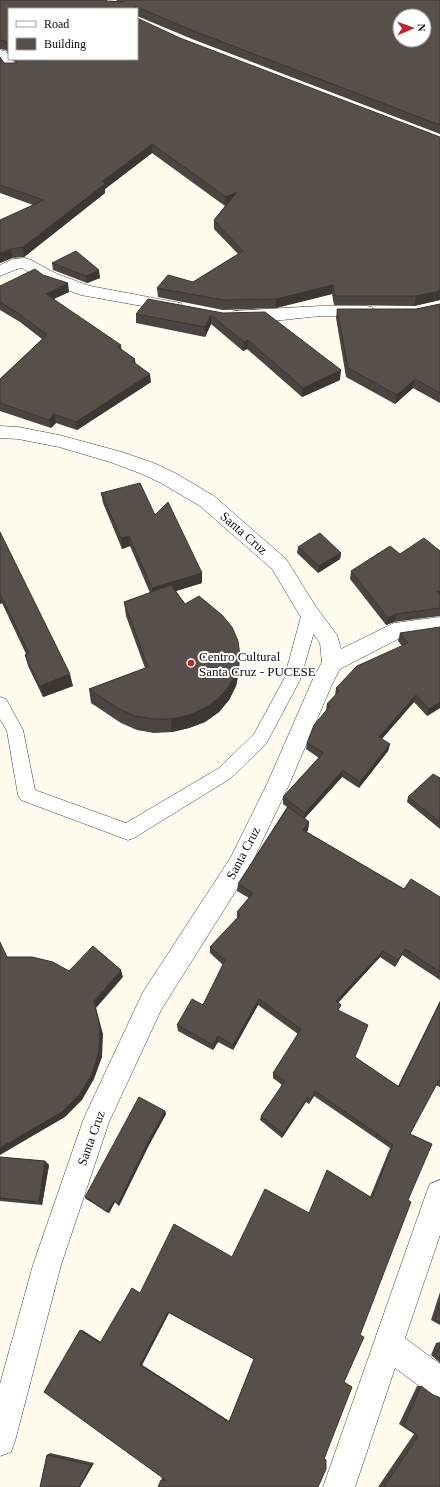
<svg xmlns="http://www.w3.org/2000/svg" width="440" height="1487" font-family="Georgia,serif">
<rect width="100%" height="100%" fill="#fffcef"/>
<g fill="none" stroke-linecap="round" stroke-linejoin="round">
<defs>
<path id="lane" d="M309,607L315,609L317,613L315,629L300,680L266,744L231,778L134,838L128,840L21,800L18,795L7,731L0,719V697L6,699L23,730L35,790L126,823L219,768L254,734L284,679L303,609Z"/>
<path id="street" d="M0,50L5,51L9,56V59H11L19,68L17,71H7L0,62Z
M25,258L31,260L57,274L90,286L175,302L181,303L183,307L181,311L175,312L81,295L45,282L22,268L17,269L0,276V265L13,259Z
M321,306H366L372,307L374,311L372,315L366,316C351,316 335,316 320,316C295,318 258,325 234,319L232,315L234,311Z
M0,426L18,427L59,435L122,452L156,464L175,473L214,496L286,559L316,607L337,635L341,649L394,623L440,617V633L398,639L340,669L333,682L288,787L247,873L161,1010L109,1122L61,1265L15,1441L11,1452L0,1456V1384L33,1265L84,1118L143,992L231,857L267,784L313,679L322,662L320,643L302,619L272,569L200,506L161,483L142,474L110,462L59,447L18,439L0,438Z
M440,1180V1235L405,1338L440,1364V1397L429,1393L395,1368L355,1487H323L426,1194L430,1184Z"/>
</defs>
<use href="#lane" stroke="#414141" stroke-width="1"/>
<use href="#street" stroke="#414141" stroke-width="1"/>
<use href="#lane" fill="#fff" fill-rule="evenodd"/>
<use href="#street" fill="#fff" fill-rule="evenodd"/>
</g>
<path fill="#4b4440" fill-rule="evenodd" d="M0,0L117,1L116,0H440V134L192,39L137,16V9H9V55L6,50L0,49Z
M0,57L4,63H16L12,59H137L440,300L414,306L334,305L332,294L276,308L223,310L158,297L157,288L193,282L238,254L214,229V220L225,206L152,153L105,189V193L24,257L12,258L0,263L33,205L0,193Z
M52,263L100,278L87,283L53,270Z
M0,286L69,292L54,299L122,350L135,364L151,382L77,430L56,423L51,428L0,411V379L42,339L20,322L0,310Z
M440,304V403L413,388L395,404L346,377L336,318L337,309H416Z
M223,313L340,380L302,397L247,349L243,351L211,324L205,337L136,323V314Z
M101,493L155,515L202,573V583L176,591L185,604L239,671L236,686L229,700L219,712L205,722L189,728L172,732L154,733L137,730L121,723L91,703L89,689L145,668L126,616L124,602L150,593L130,546L122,549L103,503Z
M0,532L73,686L43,697L28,666L25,655L26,654L2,603L0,604Z
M298,547L341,553L340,559L318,573L297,553Z
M440,551V616L394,622L386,625L350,579L351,571L400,554Z
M440,627V708L427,716L414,702L382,739L390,744L388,751L359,788L342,777L305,818L309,822L308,830L307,832L404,889L440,897V980L402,955L395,967L380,957L338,1003L339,1010L355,1057L398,1086L440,1001V1087L436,1085L410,1134L408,1200L360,1335L344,1382L324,1459L158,1487L162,1478L82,1330L101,1342L140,1293L232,1257L309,1213L327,1170L370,1197L390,1148L314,1096L309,1104L306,1102L282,1138L260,1120L261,1116L282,1085L273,1078V1073L298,1034L258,1005L233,1050L218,1042L213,1050L178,1031L177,1025L203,1005L223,965L210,953V947L237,918V912L249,898L237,891L238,884L287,807L283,804V797L319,758L306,749L307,743L326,710L327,704L335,696L336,688L402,646L398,641L400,633ZM169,1313L254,1359L229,1421L142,1365Z
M440,778V829L407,802L408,797Z
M165,1111L166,1114L149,1145L119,1206L115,1202L109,1213L86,1199L85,1197Z
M0,1157L45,1161L49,1165L42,1205L0,1201Z
M440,1292V1325L431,1320Z
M440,1342V1363L431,1355L436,1343Z
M417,1386H421L433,1395L440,1487H378L414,1434L399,1424Z
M50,1453L94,1463L80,1487H40L47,1455Z"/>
<path fill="#3d3734" d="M152,144V153L105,189V193L24,257L23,247L103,181Z
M237,192L226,206V197Z
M11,249L12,258L0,263V253Z
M99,270L100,278L87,283L86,276Z
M68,283L69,292L47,302L46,294Z
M333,285L332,294L276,308V299Z
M440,291V300L414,306L416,296Z
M211,315V324L205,337V327Z
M248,340L247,349L243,351L244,342Z
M121,345L122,354L118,347Z
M135,359L136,367L132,361Z
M341,370L340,380L302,397L303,388Z
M150,374L151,382L77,430L76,422Z
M415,379L413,388L395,404L397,395Z
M54,414L56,423L51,428L49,420Z
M129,536L130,546L122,549L121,538Z
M341,553L340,559L318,573L319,566Z
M202,573V583L153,598L152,588Z
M0,597L2,603L0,604Z
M396,614L394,622L386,625L388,618Z
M240,656L239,671L236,686L229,700L219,712L205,722L189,728L172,732L171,719Z
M70,674L73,686L43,697L40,686Z
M416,695L414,702L377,744L379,737Z
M440,702V708L427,716L429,709Z
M390,744L388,751L359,788L360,782Z
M343,770L342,777L304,819L305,813Z
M309,822L308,830L302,837L303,830Z
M405,949L402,955L395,967L398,960Z
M383,951L380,957L334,1007L336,1001Z
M121,970L123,977L96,1008L103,1034L102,1057L94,1079L82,1100L65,1117L0,1155V1148L94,1001Z
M259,999L258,1005L233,1050V1045Z
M218,1036V1042L213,1050V1045Z
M315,1091L314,1096L309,1104L311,1099Z
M308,1097L306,1102L282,1138L283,1134Z
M165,1111L166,1114L149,1145L119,1206L118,1204L148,1142Z
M45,1161L49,1165L42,1205L39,1202Z
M114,1201L115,1202L109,1213L107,1212Z
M168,1312L169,1313L142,1365L229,1421V1422L140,1365Z
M80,1330H82L103,1344L100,1343Z
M94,1463L80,1487H79L91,1465Z"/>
<path fill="#574f4a" stroke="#3d3734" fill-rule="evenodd" d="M0,0H106L107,1L122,2L124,0H440V125L191,30L135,6V9H9V48L5,41L0,40ZM400,16H424V40H400Z
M137,18L180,38L440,137V291L416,296H335L333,285L276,299L223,300L157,288L168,275L193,282L243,251L214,220L237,192L226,197L152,144L103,181L105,184L23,247L11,249L0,253V220L44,200L0,185V57L4,63H16L18,59H137Z
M76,251L99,270L86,276L52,263Z
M35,269L43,275L68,283L46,294L121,345L118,347L135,359L132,361L150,374L76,422L54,414L49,420L0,403V379L47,335L18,313L0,302V286Z
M148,299L223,313L265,312L341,370L303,388L248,340L244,342L211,315L205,327L136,314Z
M440,304V393L415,379L397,395L348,368L337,309H416Z
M140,483L155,515L168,502L202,573L152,588L129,536L121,538L101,493Z
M0,532L70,674L40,686L25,655L29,653L0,594Z
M320,533L341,553L319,566L298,547Z
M424,538L440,551V592L437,591L440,594V608L396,614L388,618L351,571L390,546L400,554Z
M171,585L185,604L199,596L222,615L232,627L238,641L240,656L237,672L229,686L219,698L205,708L189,715L171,719H153L135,716L119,709L89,689L148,667L124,602Z
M440,627V702L429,709L416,695L379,737L390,744L360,782L343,770L305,813L283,797L323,753L307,743L314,725L330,706L327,704L339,691L336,688L357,666L408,643L400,633Z
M433,774L440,778V822L408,797Z
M288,807L309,822L303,830L404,889L411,879L440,897V972L405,949L398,960L383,951L336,1001L341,1005L338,1010L368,1025L355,1057L399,1087L440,1002V1081L439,1080L410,1134L432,1144L408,1200L411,1202L360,1335L364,1337L344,1382L352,1387L324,1459L326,1460V1469L318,1487H158L161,1480L167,1481L44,1392L80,1330L100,1343L132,1288L140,1293L174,1224L232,1257L265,1189L309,1213L327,1170L372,1198L393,1145L315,1091L311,1099L308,1097L283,1134L261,1116L285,1081L273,1073L301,1029L259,999L233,1045L218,1036L213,1045L177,1025L192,999L203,1005L225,960L210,947L240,915L237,912L253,893L238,884ZM168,1312L254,1359L229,1422L140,1365Z
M0,942L7,957H32L53,962L69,971L93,946L121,970L94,1001L100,1028L99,1051L92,1074L79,1095L62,1112L0,1148Z
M139,1097L165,1111L148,1142L118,1204L114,1201L107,1212L85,1197Z
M0,1157L45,1161L39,1202L0,1198Z
M440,1304V1322L435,1320Z
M440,1346V1359L436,1355Z
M421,1386L433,1395L440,1398V1487H384L418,1436L404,1425Z
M47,1455L91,1465L79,1487H40Z"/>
<circle fill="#bf252b" stroke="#fff" stroke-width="1.5" cx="191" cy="663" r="4"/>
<g text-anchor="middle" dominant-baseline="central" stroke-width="4" stroke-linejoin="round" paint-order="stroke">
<g font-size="13" fill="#0e0e0e" stroke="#fff">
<text transform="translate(244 533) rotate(41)">Santa Cruz</text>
<text transform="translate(243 853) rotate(-62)">Santa Cruz</text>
<text transform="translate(91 1138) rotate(-70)">Santa Cruz</text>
</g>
<g font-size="13" fill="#0e0e0e" stroke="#fff" text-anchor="start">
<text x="199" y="656">Centro Cultural<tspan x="199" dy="15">Santa Cruz - PUCESE</tspan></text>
</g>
</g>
<rect x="8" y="8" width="130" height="52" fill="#ffffff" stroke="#9f9f9f"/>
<rect x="16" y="21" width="20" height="6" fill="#ffffff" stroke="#9f9f9f"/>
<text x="44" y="28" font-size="12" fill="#0e0e0e">Road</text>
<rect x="16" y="38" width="20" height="12" fill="#574f4a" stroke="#9f9f9f"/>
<text x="44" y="48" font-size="12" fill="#0e0e0e">Building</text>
<g transform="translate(412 28) rotate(88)"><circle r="19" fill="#ffffff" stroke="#9f9f9f"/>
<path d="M0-3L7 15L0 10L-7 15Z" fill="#bf252b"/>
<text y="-6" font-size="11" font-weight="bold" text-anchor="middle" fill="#0e0e0e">N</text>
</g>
</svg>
